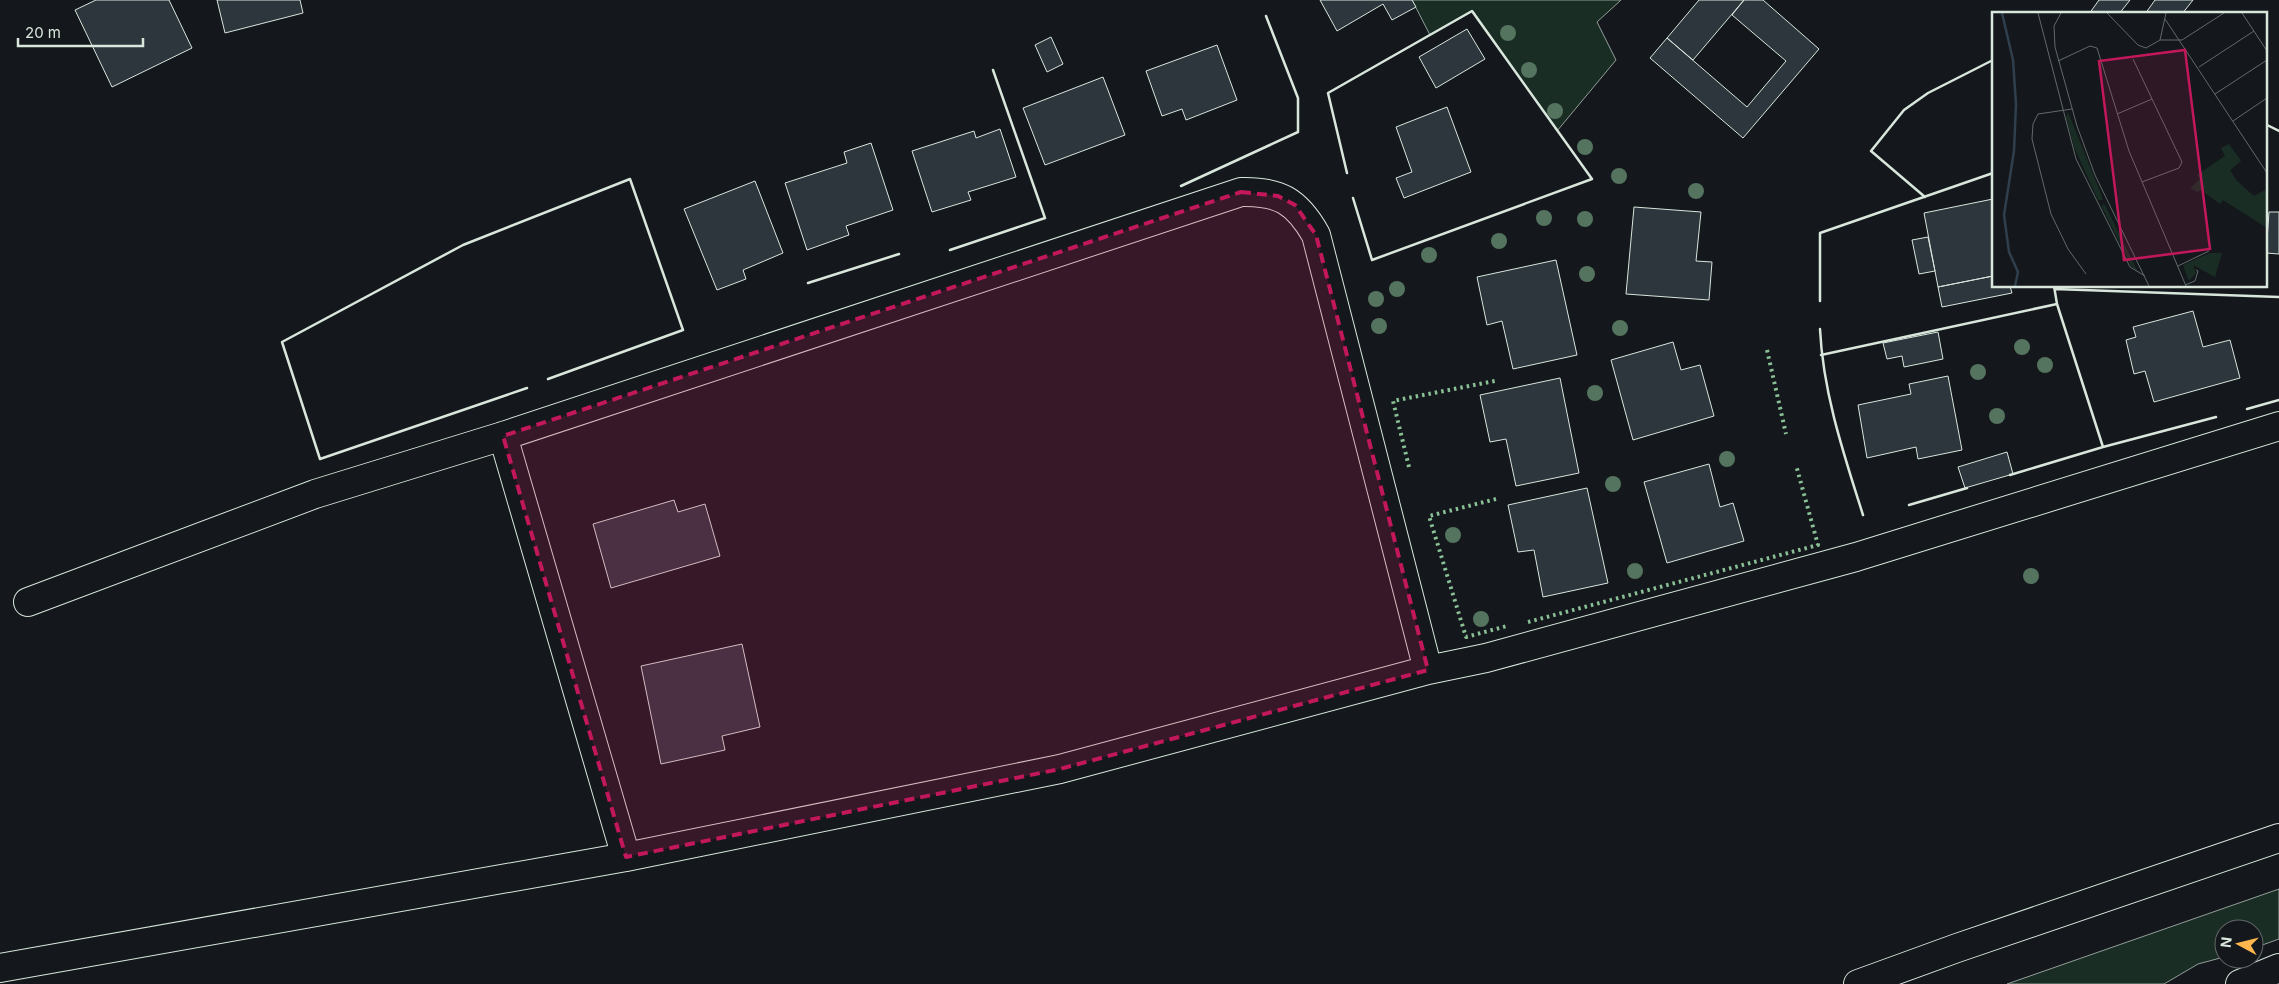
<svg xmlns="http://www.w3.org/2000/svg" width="2279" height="984" font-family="Inter,sans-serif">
<rect width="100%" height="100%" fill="#14181c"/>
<path fill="#1a2d24" stroke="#939e99" d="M1412,0H1621L1597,22L1616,60L1557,131L1473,11L1430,35Z
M2279,889V939L2254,948V929H2224V957L2198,964L2164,984H2007Z"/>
<path fill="#2c363c" stroke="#d8e6dc" d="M96,0H169L192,48L112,87L75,10Z
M217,0H300L303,13L225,33Z
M1320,0H1412L1416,7L1392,20L1383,4L1337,31Z
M1699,0H1744L1693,60L1667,38Z
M1744,0H1763L1819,49L1743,138L1650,58L1667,38L1747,107L1786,61L1732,15Z
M2099,0H2130L2119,14H2089Z
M2155,0H2193L2182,14H2145Z
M1467,29L1485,59L1436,88L1419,57Z
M1051,37L1063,64L1047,72L1035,45Z
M1217,45L1237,100L1186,120L1182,109L1162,116L1146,71Z
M1103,77L1125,135L1045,165L1023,108Z
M1447,107L1471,172L1404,198L1396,178L1412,172L1396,127Z
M1000,129L1016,177L968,192L971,200L932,212L912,151L974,131L976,138Z
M871,143L893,210L846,226L849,235L807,250L785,183L847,163L844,152Z
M755,181L783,253L743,270L746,279L717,290L684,209Z
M1993,199V276L1938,287L1924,213Z
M1634,207L1701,212L1696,261L1712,262L1709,300L1626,294Z
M2269,212H2279V254L2266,253Z
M1928,237L1935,271L1919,274L1912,240Z
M1556,260L1577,355L1513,369L1502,321L1487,325L1477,277Z
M1993,276V286H2010L2012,293L1942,307L1938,287Z
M2193,311L2203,347L2230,340L2240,378L2154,402L2145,371L2134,374L2126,340L2136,337L2133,327Z
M1938,332L1943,359L1904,367L1902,356L1887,359L1883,343Z
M1673,342L1681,370L1700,365L1714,416L1633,440L1611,360Z
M1948,376L1962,450L1918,459L1916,447L1867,458L1858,405L1911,394L1909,384Z
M1560,378L1579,473L1516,486L1506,439L1490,442L1480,395Z
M2007,452L2013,474L1965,488L1958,467Z
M1709,464L1720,507L1733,503L1744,541L1667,563L1644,482Z
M1587,488L1608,583L1543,597L1534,550L1518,552L1508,505Z
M674,500L678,512L705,504L720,556L611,588L593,524Z
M742,644L760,727L722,736L725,750L661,764L641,666Z"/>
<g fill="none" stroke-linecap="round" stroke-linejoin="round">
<defs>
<path id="minor" d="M503,436L626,857
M28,602L315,494L503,436L1241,192C1279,191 1297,201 1316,235L1428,670
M0,968L626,857L1060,769L1428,670L1486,658L1856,557L2279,426
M2240,984L2279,968"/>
<path id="major" d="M1858,984L1957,948L2279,838"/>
</defs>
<use href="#minor" stroke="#d8e6dc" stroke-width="30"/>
<use href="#major" stroke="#d8e6dc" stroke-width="30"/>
<use href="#minor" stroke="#14181c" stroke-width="28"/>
<use href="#major" stroke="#14181c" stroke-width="28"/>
<path stroke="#8ac095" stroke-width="4" stroke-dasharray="2.5 4" stroke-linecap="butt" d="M1767,350L1786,434
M1409,467L1393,401L1495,381
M1496,499L1429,516L1466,637L1507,626
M1528,622L1818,545L1796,465"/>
<path stroke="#d8e6dc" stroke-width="2.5" d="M2265,124L2279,131
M1347,173L1328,93L1472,11L1592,179L1372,260L1353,198
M1181,186L1298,132V98L1266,16
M1925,197L1871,151L1904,110L1928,93L1993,60
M950,250L1045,218L993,70
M808,283L899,254
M2055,289L2279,297
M1820,301V233L1993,173
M2057,304L2103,447L2216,417
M1820,329C1823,393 1844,455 1863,515
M1821,355L2057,304L2054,286
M527,388L320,459L282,342L463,245L630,179L683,330L548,379
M2247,409L2279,400
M2010,475L2103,447
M1909,505L1967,488"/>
</g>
<g fill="#55745f">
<circle cx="1508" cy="33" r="8"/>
<circle cx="1529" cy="70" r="8"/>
<circle cx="1555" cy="111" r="8"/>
<circle cx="1585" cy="147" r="8"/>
<circle cx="1619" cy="176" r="8"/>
<circle cx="1696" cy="191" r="8"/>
<circle cx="1544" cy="218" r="8"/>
<circle cx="1585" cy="219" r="8"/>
<circle cx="1499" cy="241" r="8"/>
<circle cx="1429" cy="255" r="8"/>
<circle cx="1587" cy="274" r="8"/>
<circle cx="1397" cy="289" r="8"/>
<circle cx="1376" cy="299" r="8"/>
<circle cx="1379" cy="326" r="8"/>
<circle cx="1620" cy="328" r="8"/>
<circle cx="2022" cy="347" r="8"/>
<circle cx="2045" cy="365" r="8"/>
<circle cx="1978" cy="372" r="8"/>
<circle cx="1595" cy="393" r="8"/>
<circle cx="1997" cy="416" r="8"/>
<circle cx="1727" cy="459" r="8"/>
<circle cx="1613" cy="484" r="8"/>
<circle cx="1453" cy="535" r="8"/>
<circle cx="1635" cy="571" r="8"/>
<circle cx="2031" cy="576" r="8"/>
<circle cx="1481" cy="619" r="8"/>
</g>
<path fill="#c2185b" fill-opacity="0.2" stroke="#c2185b" stroke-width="4" stroke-dasharray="10 6" stroke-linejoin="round" d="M1241,192L1278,196L1295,205L1316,235L1428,670L1060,769L626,857L503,436Z"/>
<g transform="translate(1992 12)">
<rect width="275" height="275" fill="#14181c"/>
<path d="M76,100L111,187L110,188H106L82,135L74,105ZM237,132L249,149L238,158L245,169L262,184L273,178L275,182V216L231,188L228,192L209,178L205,180L198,176L208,167L205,163L233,144L229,136ZM111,192L113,193L146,260L140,255L110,195ZM218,241H230L223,265L201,253L204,261L197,269L191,253Z" fill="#1a2d24"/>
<path fill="none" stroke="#2f3f4d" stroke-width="2.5" d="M10,1L21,48L24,92L22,139L12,203L17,240L26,260L23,274"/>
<path fill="none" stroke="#626a69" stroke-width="1" d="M46,1L84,147L138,255L153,264M69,1L62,14L63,35L85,114L103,163L157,274M115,1L146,33L154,36L168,28L174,1M250,1L275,39M173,7L275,161M168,28H190L232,1M141,47L190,150L187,156L150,170M66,49L98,34L105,36L137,139L194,274M207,55L262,19M223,82L275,48M80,97L46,102L41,112L40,127L59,202L76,237L94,262M125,102L160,87M241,109L275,86M186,254L217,239M193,273L203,269L206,259L204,258"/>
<path fill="#c2185b" fill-opacity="0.15" stroke="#c2185b" stroke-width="2.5" d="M193,38L218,237L132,248L107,49Z"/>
<rect width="275" height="275" fill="none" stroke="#d8e6dc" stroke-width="2.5"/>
</g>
<g transform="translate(2239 944) rotate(277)"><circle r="24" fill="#14181c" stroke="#626a69"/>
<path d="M0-4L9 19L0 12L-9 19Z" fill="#ffb74d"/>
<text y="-8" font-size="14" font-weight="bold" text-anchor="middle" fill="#d8e6dc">N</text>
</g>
<path d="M18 38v8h125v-8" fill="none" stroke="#d8e6dc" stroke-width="2.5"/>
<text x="25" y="38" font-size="15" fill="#d8e6dc" stroke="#14181c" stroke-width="4" paint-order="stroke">20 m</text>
</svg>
